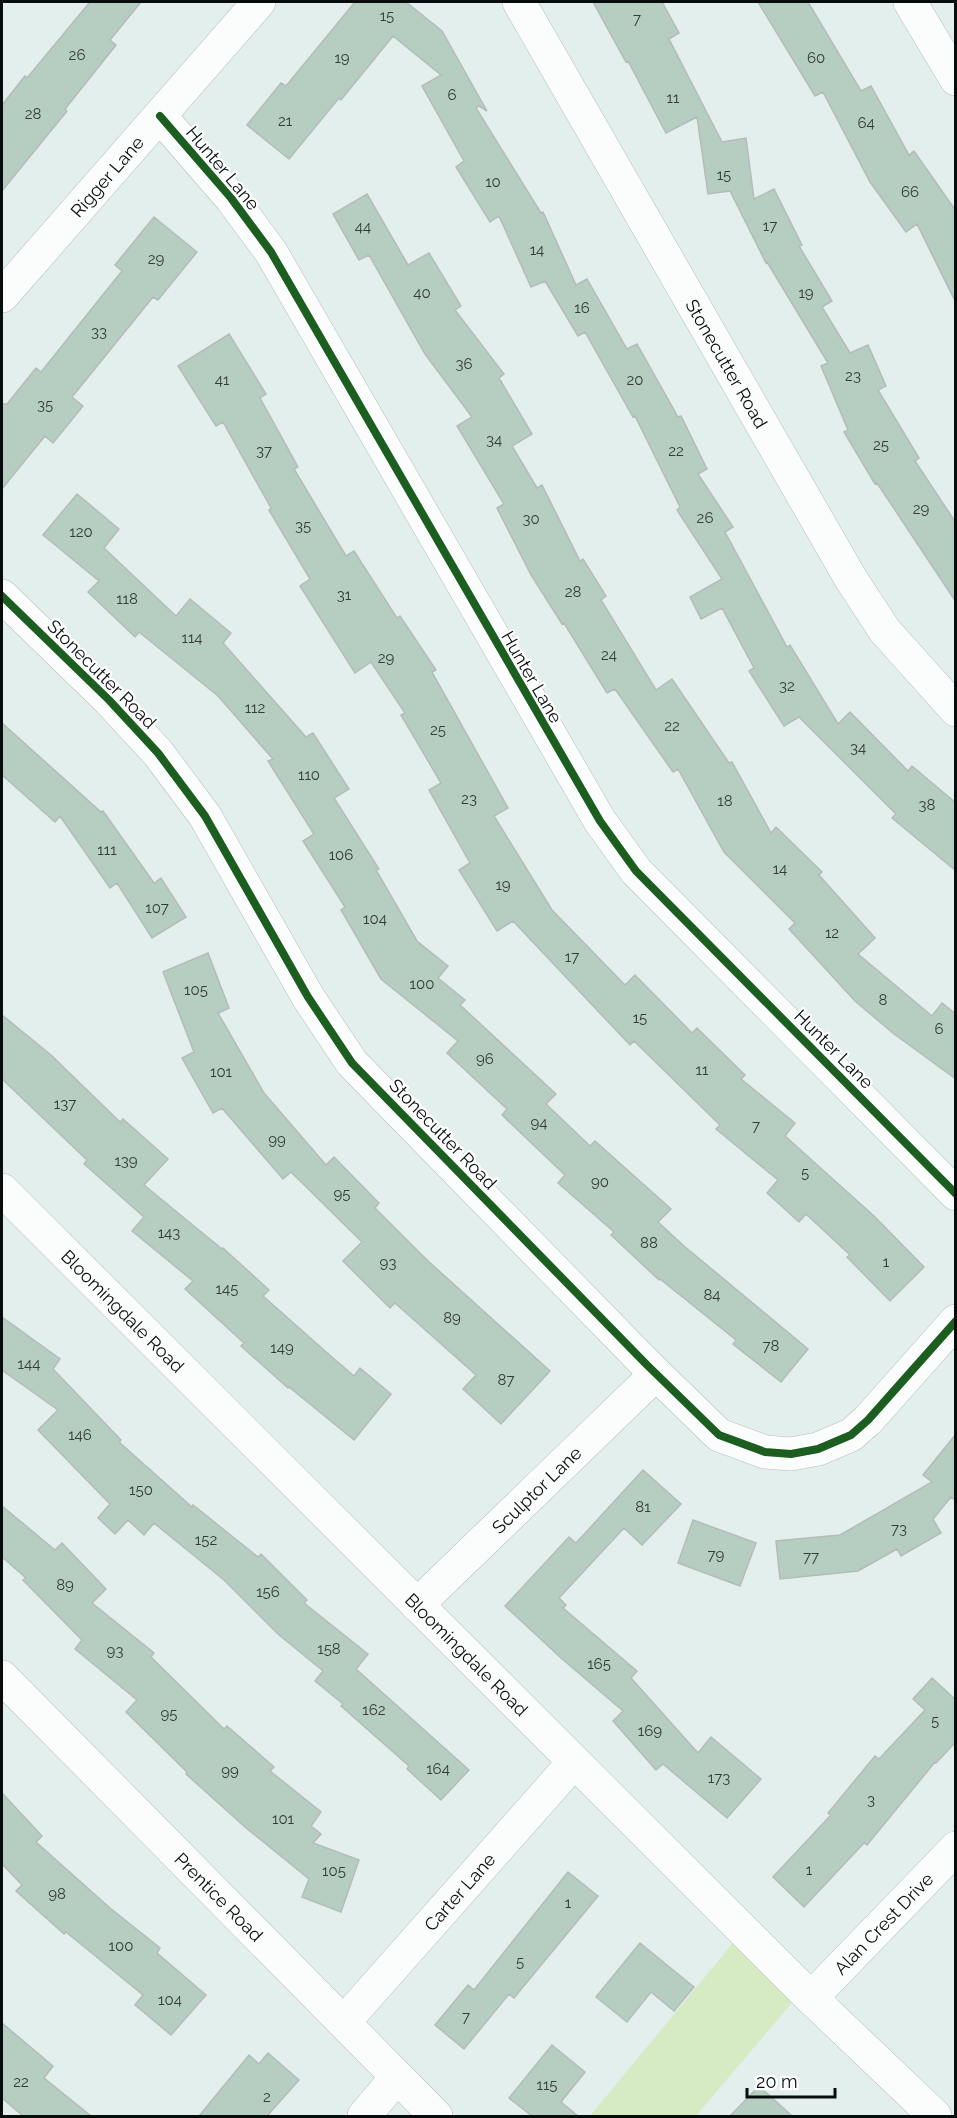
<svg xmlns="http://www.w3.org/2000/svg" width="957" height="2118" font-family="Raleway,sans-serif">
<rect width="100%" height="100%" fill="#e3efec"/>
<path fill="#d6ebc4" d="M746,1927L806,1986L696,2116H590Z"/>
<path fill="#b6cdc1" stroke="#b4bcb9" stroke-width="1.5" d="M90,2H141L110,40L116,45L65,109L67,111L2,191V105L25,76L27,78Z
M355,2H406L442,31L487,111L479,106L476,108L541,213L543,212L576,285L587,279L627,349L637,344L678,417L681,416L707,469L698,474L733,527L725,532L787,647L790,645L838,724L850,712L908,771L912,766L956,803V871L892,818L896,814L799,717L784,726L749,671L754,668L722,608L701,619L690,597L722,579L677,510L680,507L635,416L633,417L585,332L578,336L545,281L531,287L499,216L490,222L456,167L464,161L422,86L441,75L393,36L341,100L339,98L289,159L247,125L281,83L286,86Z
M593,2H662L679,33L669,39L722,142L746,138L754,199L774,189L802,245L799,246L832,301L822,307L850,353L868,345L886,386L878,390L919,458L915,461L956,523V602L877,483L875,484L844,432L848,430L821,366L828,363L767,262L766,263L730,191L708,194L697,117L666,133L628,61L626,62Z
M758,2H808L861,91L871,86L909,155L914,151L956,211V303L917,224L906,232L870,182L823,92L815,96Z
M367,194L408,265L429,253L461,306L455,310L504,374L499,378L532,434L512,446L537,488L542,485L580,561L583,559L606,596L601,600L656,690L672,679L729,763L732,762L771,833L776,827L822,872L819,875L875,938L858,954L932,1016L942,1003L956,1014V1079L894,1034L855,1001L789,929L795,923L724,852L678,769L673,772L615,689L607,693L564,623L562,624L531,575L497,508L504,504L457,426L472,417L425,354L369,255L359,260L333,214Z
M154,217L197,252L158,300L153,297L72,397L83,406L53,443L45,436L2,489V404H7L36,368L41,372L122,271L115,265Z
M229,334L266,394L260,398L298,467L294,469L346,556L354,551L397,618L400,616L436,670L432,672L508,808L494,816L552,910L625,985L635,975L692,1033L697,1028L745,1075L741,1079L795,1123L785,1136L874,1216L924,1267L890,1301L847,1257L850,1255L806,1214L799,1222L767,1193L778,1180L716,1129L720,1125L634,1041L630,1045L513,921L497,931L459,870L470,863L429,790L441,783L401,715L405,713L371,662L355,673L300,586L310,579L269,510L271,508L223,422L216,426L178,366Z
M77,494L119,529L104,548L176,616L190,599L231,633L223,643L306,737L313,733L349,789L334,798L379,869L376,870L417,941L448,966L438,978L465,1000L460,1005L556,1094L546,1104L590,1146L595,1141L671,1209L658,1222L684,1246L808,1349L781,1382L733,1344L736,1340L660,1279L659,1280L611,1235L614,1232L558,1183L565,1175L502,1115L507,1109L447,1053L458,1041L381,979L341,910L345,907L303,841L314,834L268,761L273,759L218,696L139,632L135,637L88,592L99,581L43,535Z
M2,723L101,812L103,811L154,883L161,878L186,917L152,938L117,883L110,888L60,816L55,822L2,775Z
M208,953L229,1008L218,1013L264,1093L326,1165L334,1157L379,1203L375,1208L428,1261L550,1371L501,1424L463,1389L476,1375L395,1303L390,1308L343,1261L362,1242L291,1172L283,1179L222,1108L213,1113L182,1058L194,1052L163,972Z
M2,1015L51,1055L120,1122L123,1119L168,1159L144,1185L222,1249L223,1248L269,1290L263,1296L325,1351L354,1376L360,1368L391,1394L354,1440L289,1387L288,1388L241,1346L244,1343L185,1289L193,1281L132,1231L144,1217L84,1164L87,1160L2,1079Z
M2,1317L60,1359L53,1369L121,1440L119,1442L192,1507L193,1505L258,1557L261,1554L307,1600L304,1603L368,1654L356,1669L469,1770L441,1800L407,1769L409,1766L341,1706L343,1704L315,1681L323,1671L278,1634L224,1580L154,1523L144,1535L128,1520L115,1534L98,1518L110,1504L38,1430L58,1410L2,1370Z
M956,1434V1501L951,1497L933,1519L941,1533L901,1556L897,1549L858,1571L780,1579L776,1541L840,1535L932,1482L923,1475Z
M643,1470L681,1504L642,1545L624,1528L559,1598L566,1605L563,1608L637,1671L631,1678L698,1753L711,1737L761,1779L727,1818L663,1764L656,1770L613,1721L623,1711L561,1658L505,1606L569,1537L576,1543Z
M2,1506L55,1550L62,1543L106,1589L92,1603L154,1653L151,1657L224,1729L227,1726L274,1767L270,1771L321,1812L311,1826L321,1834L313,1843L359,1860L341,1912L302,1897L309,1879L245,1827L186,1774L187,1772L126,1712L137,1700L75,1649L82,1640L23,1580L26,1578L2,1557Z
M693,1520L756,1543L740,1586L678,1563Z
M932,1678L956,1700V1742L936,1763L935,1762L867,1845L864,1843L804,1907L773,1877L831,1815L828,1813L875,1756L879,1759L925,1710L913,1699Z
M2,1793L42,1836L36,1842L110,1908L160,1948L157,1953L206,1995L171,2035L135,2005L143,1995L66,1932L64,1934L16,1891L22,1885L2,1864Z
M568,1872L598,1896L514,1998L509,1994L464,2049L435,2025L468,1985L474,1990Z
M640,1943L694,1987L674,2011L651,1992L627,2022L596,1997Z
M2,2023L53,2066L44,2078L91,2116H23L2,2098Z
M552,2045L585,2072L561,2102L578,2116H532L509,2098Z
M268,2053L299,2080L267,2116H199L249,2055L259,2064Z
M759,2086L792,2116H730Z"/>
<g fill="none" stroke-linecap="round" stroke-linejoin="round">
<defs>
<g id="street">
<path id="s1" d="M519,2L851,579L885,631L956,710"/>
<path d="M910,2L956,79"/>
<path d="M160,116L231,198L271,252L600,821L636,871L956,1194"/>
<path id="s2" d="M2,296L259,2"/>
<path d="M2,596L109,700L158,753L205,816L308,997L352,1063L647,1365L719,1435L765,1452L791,1454L818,1449L851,1435L868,1420L956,1321"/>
<path id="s3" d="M2,1190L811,1998L935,2116"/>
<path id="s4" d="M417,1605L656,1374"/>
<path id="s5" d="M2,1677L436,2116"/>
<path id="s6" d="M811,1998L956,1848"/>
<path id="s7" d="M344,2022L574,1762"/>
<path d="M364,2116L397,2077"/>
</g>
</defs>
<use href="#street" stroke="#b5bfbd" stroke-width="34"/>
<use href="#street" stroke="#fbfdfc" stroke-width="33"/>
<defs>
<path id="cycleway" d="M160,116L231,198L271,252L600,821L636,871L956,1194
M2,596L109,700L158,753L205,816L308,997L352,1063L647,1365L719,1435L765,1452L791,1454L818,1449L851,1435L868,1420L956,1321"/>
</defs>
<use href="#cycleway" stroke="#fff" stroke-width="11"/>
<use href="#cycleway" stroke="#1b5e20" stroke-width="8"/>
</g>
<g text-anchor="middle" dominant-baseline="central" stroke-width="4.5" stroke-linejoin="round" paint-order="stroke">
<g font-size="15" fill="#323d39">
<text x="387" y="16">15</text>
<text x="637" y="19">7</text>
<text x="77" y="55">26</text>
<text x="342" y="58">19</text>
<text x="816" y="58">60</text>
<text x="452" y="95">6</text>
<text x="673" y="98">11</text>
<text x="33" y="114">28</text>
<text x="285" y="121">21</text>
<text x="866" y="123">64</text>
<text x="724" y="175">15</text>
<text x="493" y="182">10</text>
<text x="910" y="192">66</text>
<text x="770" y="226">17</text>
<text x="363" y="227">44</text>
<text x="537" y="250">14</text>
<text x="156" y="259">29</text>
<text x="422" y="293">40</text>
<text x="806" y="293">19</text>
<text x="582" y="308">16</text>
<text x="99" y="332">33</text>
<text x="464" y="364">36</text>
<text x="853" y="376">23</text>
<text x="222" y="380">41</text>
<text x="635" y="380">20</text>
<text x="45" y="405">35</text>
<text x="494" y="440">34</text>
<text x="881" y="445">25</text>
<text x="264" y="451">37</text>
<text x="676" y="451">22</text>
<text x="921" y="509">29</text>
<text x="705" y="518">26</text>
<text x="531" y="519">30</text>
<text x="303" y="526">35</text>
<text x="81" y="532">120</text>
<text x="573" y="592">28</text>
<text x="344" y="595">31</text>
<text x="127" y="599">118</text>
<text x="192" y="638">114</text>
<text x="609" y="655">24</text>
<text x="386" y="658">29</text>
<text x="787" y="686">32</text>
<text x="255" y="708">112</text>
<text x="672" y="726">22</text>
<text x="438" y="730">25</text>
<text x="858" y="748">34</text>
<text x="309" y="775">110</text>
<text x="469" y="799">23</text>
<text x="725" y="801">18</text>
<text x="927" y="805">38</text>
<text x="107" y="850">111</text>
<text x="341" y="855">106</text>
<text x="780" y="869">14</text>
<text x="503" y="885">19</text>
<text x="157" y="908">107</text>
<text x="375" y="919">104</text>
<text x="832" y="933">12</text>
<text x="572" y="957">17</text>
<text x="422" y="984">100</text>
<text x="196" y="990">105</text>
<text x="883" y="1000">8</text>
<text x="640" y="1018">15</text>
<text x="939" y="1029">6</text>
<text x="485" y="1059">96</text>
<text x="702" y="1070">11</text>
<text x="221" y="1072">101</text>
<text x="65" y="1104">137</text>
<text x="539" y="1123">94</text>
<text x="756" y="1126">7</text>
<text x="277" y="1140">99</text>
<text x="126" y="1161">139</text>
<text x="805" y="1173">5</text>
<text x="600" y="1182">90</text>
<text x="342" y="1194">95</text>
<text x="169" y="1233">143</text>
<text x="649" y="1243">88</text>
<text x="886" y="1262">1</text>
<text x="388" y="1263">93</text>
<text x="227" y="1289">145</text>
<text x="712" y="1295">84</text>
<text x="452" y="1318">89</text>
<text x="771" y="1346">78</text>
<text x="282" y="1348">149</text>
<text x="29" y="1364">144</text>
<text x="506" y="1380">87</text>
<text x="80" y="1435">146</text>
<text x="141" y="1490">150</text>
<text x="643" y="1507">81</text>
<text x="899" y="1529">73</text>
<text x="206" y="1540">152</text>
<text x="716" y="1555">79</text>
<text x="811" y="1557">77</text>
<text x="65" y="1585">89</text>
<text x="268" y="1592">156</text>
<text x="329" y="1649">158</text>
<text x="115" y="1651">93</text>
<text x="599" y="1664">165</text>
<text x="374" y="1710">162</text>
<text x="169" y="1714">95</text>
<text x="935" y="1721">5</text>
<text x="650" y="1731">169</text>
<text x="438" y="1769">164</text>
<text x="230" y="1771">99</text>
<text x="719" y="1778">173</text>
<text x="871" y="1800">3</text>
<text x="283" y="1819">101</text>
<text x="809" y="1870">1</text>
<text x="334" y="1871">105</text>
<text x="57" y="1894">98</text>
<text x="568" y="1903">1</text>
<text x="121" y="1946">100</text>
<text x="520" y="1962">5</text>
<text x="170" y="2000">104</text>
<text x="466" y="2017">7</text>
<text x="21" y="2082">22</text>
<text x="547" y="2085">115</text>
<text x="267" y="2097">2</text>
</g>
<g font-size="18" fill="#060d0c" stroke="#fff">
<text transform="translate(223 168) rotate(50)">Hunter Lane</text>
<text stroke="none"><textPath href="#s2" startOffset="159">Rigger Lane</textPath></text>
<text stroke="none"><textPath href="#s1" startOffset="417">Stonecutter Road</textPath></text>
<text transform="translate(102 674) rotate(45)">Stonecutter Road</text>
<text transform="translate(532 677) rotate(60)">Hunter Lane</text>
<text transform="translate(834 1049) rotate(45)">Hunter Lane</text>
<text transform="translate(443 1134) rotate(46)">Stonecutter Road</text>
<text stroke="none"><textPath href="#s3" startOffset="171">Bloomingdale Road</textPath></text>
<text stroke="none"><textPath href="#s4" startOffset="166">Sculptor Lane</textPath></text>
<text stroke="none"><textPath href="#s3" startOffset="657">Bloomingdale Road</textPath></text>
<text stroke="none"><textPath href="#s7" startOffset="174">Carter Lane</textPath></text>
<text stroke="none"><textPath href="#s5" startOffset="309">Prentice Road</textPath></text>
<text stroke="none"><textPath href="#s6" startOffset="104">Alan Crest Drive</textPath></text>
</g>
</g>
<rect width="957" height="2118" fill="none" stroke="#060d0c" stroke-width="6"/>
<path d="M747 2088v9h88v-9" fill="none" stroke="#060d0c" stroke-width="3"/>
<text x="756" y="2088" font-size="18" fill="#060d0c" stroke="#ffffff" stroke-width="4.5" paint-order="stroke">20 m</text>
</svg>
